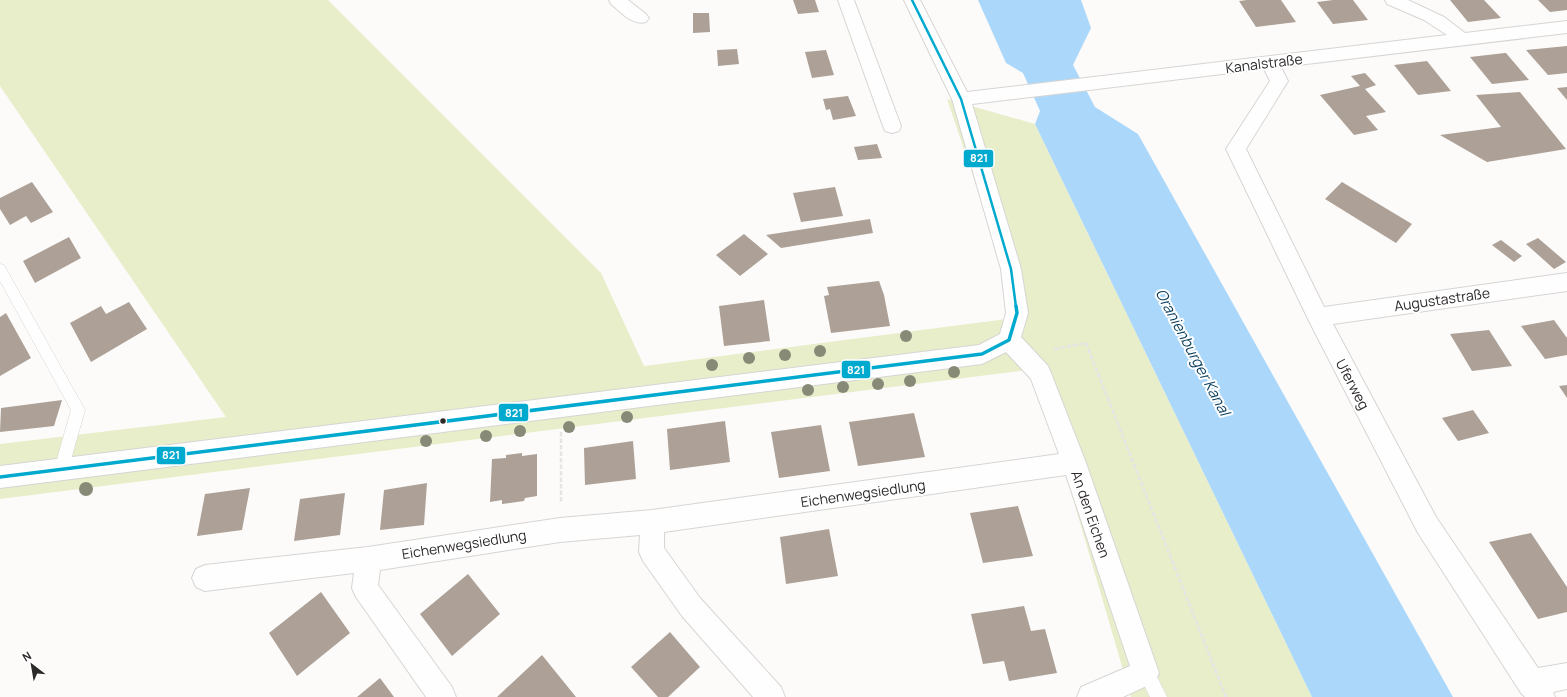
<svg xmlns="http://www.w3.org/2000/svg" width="1567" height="697" font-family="Manrope,sans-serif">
<rect width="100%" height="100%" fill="#fdfbf9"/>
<path fill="#e8eeca" d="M0,0H328L601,273L644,366L1021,317L947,99L1035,124L1312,697H1131L1035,369L0,499V444L226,417L0,86Z"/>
<path fill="#abd8fa" d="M978,0H1081L1091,28L1073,65L1095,107L1138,134L1453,697H1312L1035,124L1040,111L1023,73L1006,63Z"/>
<path fill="#aca097" d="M793,0H815L819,12L798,14Z
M1247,0H1281L1296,22L1256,27L1239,1Z
M1333,0H1353L1368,20L1333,24L1317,2Z
M1450,0H1484L1501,18L1468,22Z
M1538,0H1567V10L1550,12Z
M693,13H709L710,32L693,33Z
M1567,46V73L1548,75L1526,50Z
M737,49L739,64L718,66L717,50Z
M826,50L834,75L812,78L805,52Z
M1505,53H1506L1529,80L1492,84L1470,57Z
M1427,61L1451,91L1418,95L1394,65Z
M1365,73L1376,85L1365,89L1386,112L1366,116L1378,130L1354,135L1320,95L1360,86L1351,76Z
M1567,87V100L1557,88Z
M1520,92L1566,149L1487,162L1440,135L1501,127L1476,95Z
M848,96L856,116L833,120L830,109L826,110L823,99Z
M877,144L882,158L858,160L854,147Z
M32,182L53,212L31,223L26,216L10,225L0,209V198Z
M1342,182L1412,224L1396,243L1325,199Z
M835,187L843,216L801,222L793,193Z
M870,219L873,233L781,248L766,235Z
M744,234L768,254L740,276L716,255Z
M69,237L81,258L35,283L23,261Z
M1538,238L1566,262L1554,269L1526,244Z
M1501,240L1522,256L1514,262L1492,245Z
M879,281L884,295L890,326L831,333L824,296L829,295L827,287Z
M764,300L770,341L724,346L719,306Z
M129,302L147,329L91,362L70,323L101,306L106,314Z
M6,313L31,358L0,376V317Z
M1554,320L1567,338V355L1545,359L1521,326Z
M1489,330L1512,366L1472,371L1450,334Z
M1567,385V398L1559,386Z
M62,400L54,426L0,432L1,408Z
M1473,410L1489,433L1458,441L1442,418Z
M914,413L925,457L858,466L849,422Z
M725,421L730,462L670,470L667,429Z
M821,425L830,471L779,478L771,432Z
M633,441L636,479L585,485L584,448Z
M522,453V456L537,454V496L525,498L524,501L502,504V500L490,502L492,459L506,458V455Z
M427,483L424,525L380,530L384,490Z
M250,488L242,530L197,536L205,494Z
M345,493L340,535L294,541L300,499Z
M1018,506L1033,556L983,563L970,513Z
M829,529L838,576L786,584L780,537Z
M1531,533L1567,587V612L1538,619L1489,542Z
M468,574L500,614L452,656L420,614Z
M321,592L350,633L297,676L269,633Z
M1024,606L1031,631L1045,629L1057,673L1009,681L1004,661L983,664L971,614Z
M670,632L700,667L668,697H658L631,667Z
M542,655L576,697H497Z
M380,678L394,697H357Z"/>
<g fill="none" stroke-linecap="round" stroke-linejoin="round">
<defs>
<path id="service" d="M0,264L4,265L85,410L68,470L66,475L61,477L56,475L54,470L71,410L0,281Z
M1146,665L1152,667L1167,697H1150L1138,673L1140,667Z"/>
<path id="minor" d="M609,0H628L646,14L649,18L646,22C632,26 621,12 611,4Z
M838,0H854L901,126L899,131L892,133L885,131L883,126Z
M904,0H920L967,92L1447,35L1424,20L1387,4L1385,0H1408L1444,17L1465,33L1567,21V33L1281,67L1288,81L1246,149L1324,307L1567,273V291L1333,324L1436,517L1538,668L1567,663V689L1553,692L1555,697H1525L1521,693L1418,533L1310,323L1226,149L1270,81L1264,69L972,104L1021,269L1028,313L1021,337L1048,366L1051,373L1086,463L1159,673L1155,682L1123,697H1077L1081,687L1130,666L1066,475L664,532V548L700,598L781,687L785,697H753L682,616L643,561L639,552L640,535L560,542L380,570L378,585L452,687L456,697H426L356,597L352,588L354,573L205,591L196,587L192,578L196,569L205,565L368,547L560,518L652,510L1059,454L1031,379L1006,352L982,364L0,488V466L979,345L1000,334L1006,313L1001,269L952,99Z"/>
</defs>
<use href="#service" stroke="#d7d5d3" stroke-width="1"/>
<use href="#minor" stroke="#d7d5d3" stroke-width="2"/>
<path stroke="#e5e5e5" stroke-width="2.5" stroke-dasharray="4.5 2" stroke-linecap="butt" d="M1054,349L1086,343L1226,697
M561,432V503"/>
<use href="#service" fill="#fffefe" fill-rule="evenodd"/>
<use href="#minor" fill="#fffefe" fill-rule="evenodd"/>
<defs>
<path id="bus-1-far1" d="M912,0L961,99L1011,269L1016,307"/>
<path id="bus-1" d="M0,477L982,354L1009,340L1017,313L1016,306"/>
</defs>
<use href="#bus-1-far1" stroke="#fff" stroke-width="5"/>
<use href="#bus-1" stroke="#fff" stroke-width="6"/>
<use href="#bus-1-far1" stroke="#00a9ce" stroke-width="2.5"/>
<use href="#bus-1" stroke="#00a9ce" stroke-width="3.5"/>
</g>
<g fill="#888a78">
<circle cx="906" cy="336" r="6"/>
<circle cx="820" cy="351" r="6"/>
<circle cx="785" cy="355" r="6"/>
<circle cx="749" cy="358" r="6"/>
<circle cx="712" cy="365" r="6"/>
<circle cx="954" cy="372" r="6"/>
<circle cx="910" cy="381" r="6"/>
<circle cx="878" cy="384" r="6"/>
<circle cx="843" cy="387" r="6"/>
<circle cx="808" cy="390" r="6"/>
<circle cx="627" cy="417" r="6"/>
<circle cx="569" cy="427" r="6"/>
<circle cx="520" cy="431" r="6"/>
<circle cx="486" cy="436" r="6"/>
<circle cx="426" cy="441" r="6"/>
<circle cx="86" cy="489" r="7"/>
</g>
<circle fill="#2d2a29" stroke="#fff" stroke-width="1.5" cx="443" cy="421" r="3.5"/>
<g text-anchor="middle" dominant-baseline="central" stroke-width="4" stroke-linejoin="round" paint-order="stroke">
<g font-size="14" fill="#2d2a29" stroke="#fff">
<text transform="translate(1264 63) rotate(-7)">Kanalstraße</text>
<text transform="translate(1442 299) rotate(-8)">Augustastraße</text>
<text transform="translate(1353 384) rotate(62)">Uferweg</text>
<text transform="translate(863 493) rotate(-8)">Eichenwegsiedlung</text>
<text transform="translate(1091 514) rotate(71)">An den Eichen</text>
<text transform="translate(464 544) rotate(-9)">Eichenwegsiedlung</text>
</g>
<g font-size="15" font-style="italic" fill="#0a3e5e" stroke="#fff">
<text transform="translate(1193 352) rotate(62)">Oranienburger Kanal</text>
</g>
</g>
<g stroke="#fff" stroke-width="1.5">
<rect x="963" y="149" width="31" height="19" rx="4" fill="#00a9ce"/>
<rect x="841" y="360" width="30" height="19" rx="4" fill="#00a9ce"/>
<rect x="498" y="403" width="31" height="19" rx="4" fill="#00a9ce"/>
<rect x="156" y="446" width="30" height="19" rx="4" fill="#00a9ce"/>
</g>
<g font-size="11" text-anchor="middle" font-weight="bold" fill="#fff">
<text x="979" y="162">821</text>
<text x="856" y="374">821</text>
<text x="514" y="417">821</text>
<text x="171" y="459">821</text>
</g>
<g transform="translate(32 665) rotate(329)" stroke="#ffffff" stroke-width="3" paint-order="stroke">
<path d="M0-3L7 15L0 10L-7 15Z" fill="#2d2a29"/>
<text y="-6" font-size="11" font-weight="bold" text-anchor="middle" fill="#2d2a29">N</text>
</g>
</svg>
